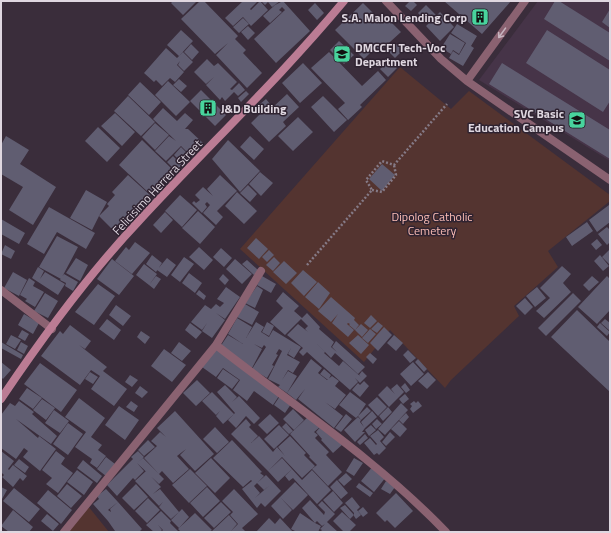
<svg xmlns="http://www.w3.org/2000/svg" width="611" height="533" font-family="'Titillium Web',sans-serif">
<rect width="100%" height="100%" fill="#3a2d3b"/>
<path fill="#463448" d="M538,1H610V161L479,80Z"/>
<path fill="#543430" d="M400,67L451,109L469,91L610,195V201L548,251L558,267L514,306L519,316L451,380L445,388L390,330L364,362L240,249Z
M88,506L109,532H66Z"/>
<path fill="#605d71" d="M173,1H197L183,15L171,3Z
M200,1H204L238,36L235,39L246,50L243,53L262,73L247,88L216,55L228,43L215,54L181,19Z
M243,1H258L250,9L251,10L260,1L268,10L251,26L243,17L233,26L225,18Z
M261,1H280L272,7L268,2L265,5Z
M283,1L310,31L276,63L254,39L285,10L282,7L279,10L282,12L270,23L263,16L275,5Z
M410,1H413L417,5L411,11L405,6Z
M444,1H511L482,34Z
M555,1H559L610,33V61L544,19Z
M315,3L324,13L317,20L308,10Z
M363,3L383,23L387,18L401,32L380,51L376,47L364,59L335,30Z
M426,5L436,15L427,23L418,13Z
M610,9V28L602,22Z
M440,12L454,27L440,41L426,26Z
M243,18L249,24L239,33L233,27Z
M457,24L477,36L471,46L474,48L463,66L449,58L453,51L459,55L466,43L451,33Z
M248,26L255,33L248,40L241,32Z
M181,30L193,41L179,56L167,45Z
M547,30L610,70V101L603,112L526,63Z
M450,34L465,43L459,54L453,50L451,54L441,48Z
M339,41L354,55L344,64L330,50Z
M191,44L199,52L192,60L184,52Z
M397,44L403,50L395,58L389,52Z
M166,48L177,58L183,52L193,62L184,71L178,65L180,61L177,65L184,72L175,82L170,78L162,86L156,80L154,82L144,73Z
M329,52L362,86L378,71L386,80L360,105L362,107L348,120L338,109L345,103L311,68Z
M207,59L214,66L218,63L237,82L230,89L232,90L239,83L245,90L238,96L234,92L225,101L222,97L220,100L206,85L214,77L206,84L194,72Z
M389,60L397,68L388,77L380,69Z
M303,63L322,83L300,103L282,83Z
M502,63L610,130V159L489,84Z
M179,79L187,86L181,92L173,85Z
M168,81L190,102L176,116L155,95Z
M140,82L161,102L149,115L128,95Z
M201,90L226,115L215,126L190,101Z
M246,91L249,94L241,102L238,98Z
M287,94L299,107L283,122L286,126L269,142L251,123L265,109L260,104L266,99L270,104L268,106L279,118L271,109Z
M128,96L155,122L141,136L114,111Z
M323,96L347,120L334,132L311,107Z
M163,108L177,121L185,113L193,120L185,129H188L203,143L191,156L181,146L166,161L155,151L169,136L176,141L153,119Z
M115,113L135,132L122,146L101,126Z
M298,117L313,132L293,151L278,136Z
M155,123L169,135L155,150L142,137Z
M98,127L120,148L107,162L85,141Z
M6,136L29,150L20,164L56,187L33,225L9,210L23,187L1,174V145Z
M250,136L264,149L254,160L240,147Z
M142,140L173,170L150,194L119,165Z
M228,140L260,171L240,192L212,159Z
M181,147L190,156L183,164L174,155Z
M173,156L182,165L176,171L167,162Z
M382,164L395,175L382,191L369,179Z
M260,172L273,183L261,196L249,184Z
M128,175L150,195L134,212L131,210L113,230L99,216L92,230L70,218L86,190L107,202L99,216L109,206L107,204L115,195L112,192Z
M220,175L237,191L217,211L223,217L216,225L203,213L210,205L207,202L205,204L207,207L202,213L192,203L194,201L196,203L200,200L195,195L203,187L213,196L207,189Z
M248,185L257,194L250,202L240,193Z
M237,192L257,211L244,224L225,206Z
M180,195L197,210L182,227L165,211Z
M609,205L610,222L597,232L589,220Z
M49,207L95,233L86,249L57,232L44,254L27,244Z
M198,211L215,227L200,244L182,228Z
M165,212L173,220L161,233L153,225Z
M1,219L25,233L19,244L1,234Z
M587,222L593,231L572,246L566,237Z
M607,227L610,230V242L607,245L598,234Z
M57,236L78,247L61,279L39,267Z
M256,238L268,249L259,259L247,248Z
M597,239L602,245L596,250L591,244Z
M135,242L150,253L132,274L115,261L126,247L129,250Z
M5,245L15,251L11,259L1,254Z
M199,247L213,260L204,270L189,257Z
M221,248L232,258L224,267L213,257Z
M610,249V265L602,257Z
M269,250L274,255L267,262L262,257Z
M152,255L162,263L156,272L146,264Z
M600,255L609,266L603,271L594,261Z
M184,257L194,264L180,282L171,275Z
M274,257L280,263L273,271L266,265Z
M76,258L88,265L80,281L66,273Z
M167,258L176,265L167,277L157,270Z
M112,259L134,276L119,295L97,279Z
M235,259L252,274L242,284L226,269Z
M247,260L258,270L254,275L242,264Z
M284,261L297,273L286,284L273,272Z
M144,264L157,274L149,285L136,275Z
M562,266L571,274L563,283L571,292L544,318L536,311L550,298L540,288Z
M38,267L44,271L40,279L45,272L65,284L58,295L32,278Z
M303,270L317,282L304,296L291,283Z
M13,272L27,280L19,296L4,288Z
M189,273L202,283L195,293L182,283Z
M64,274L78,282L73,291L65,286L66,283L60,280Z
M223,274L229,280L225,285L219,279Z
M156,276L161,279L154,289L149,285Z
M262,276L276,284L271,293L257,285Z
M592,276L599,282L589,291L583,285Z
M607,276L610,279V310L597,324L578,307Z
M29,278L35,282L33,286L44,292L35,307L25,301L27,299L20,295Z
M318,282L330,293L319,309L305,297Z
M98,284L115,296L94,325L75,312Z
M257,286L263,290L255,308L245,303Z
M226,287L240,297L225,319L216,313L225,320L212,338L202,331L207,323L202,330L191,322L205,305L211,309L216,304L220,307L224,303L217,299Z
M537,287L546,298L535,307L526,296Z
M199,290L206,296L204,300L196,294Z
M283,292L291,299L287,304L291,299L299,306L294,311L302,318L307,313L320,327L319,329L334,342L331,347L337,352L332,347L336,341L365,367L358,374L335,353L331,358L315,342L325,352L317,361L307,352L303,356L299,352L303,348L287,335L298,324L308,332L305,329L308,326L301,319L285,335L270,322L283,308L276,301Z
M45,293L58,301L48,318L34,311Z
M573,293L581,301L546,336L538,328Z
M331,297L355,318L354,320L359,325L355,330L349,325L353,321L350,324L348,323L347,324L354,330L348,337L332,323L338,314L331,322L318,311Z
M525,298L533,307L525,315L516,306Z
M245,304L259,312L252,325L237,317Z
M116,305L131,316L123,326L109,315Z
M577,310L610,342V392L551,337Z
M24,314L39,323L33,334L18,325Z
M371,315L377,321L370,328L364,323Z
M237,318L252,327L246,338L256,322L264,327L261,332L269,337L273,330L301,347L294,358L288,354L291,348L287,355L300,362L293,373L288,370L282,380L288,371L297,376L287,393L278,387L280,385L268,379L282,351L279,349L276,354L278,355L272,365L274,366L267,378L252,369L266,347L264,345L262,348L254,344L262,349L252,368L220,347L228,335L243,344L228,334Z
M107,319L121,330L114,340L99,329Z
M605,319L610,323V331L601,323Z
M267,322L274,326L269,336L262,332Z
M378,322L383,326L377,333L371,329Z
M190,323L202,332L196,339L185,330Z
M600,323L610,332L607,336L597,327Z
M361,324L368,330L362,337L355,330Z
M70,325L91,341L85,349L79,345L107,367L103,371L127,389L114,406L91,389L100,376L91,370L80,385L41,356L60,331L63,334Z
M384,327L392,335L378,351L370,343Z
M370,329L376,334L368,343L362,338Z
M22,330L29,334L25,341L18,337Z
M141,331L150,337L145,344L137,337Z
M11,335L21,340L15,349L6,344Z
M358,335L369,345L361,354L349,343Z
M394,335L403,343L396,351L387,343Z
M1,342L23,355L21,359L1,348Z
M21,342L28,346L24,354L17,350Z
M179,342L191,351L182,361L171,353Z
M217,348L237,363L230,373L223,368L216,377L202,367Z
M164,349L186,365L172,382L151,366Z
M408,350L416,358L410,363L403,355Z
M324,353L339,366L343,361L361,377L359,375L362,371L367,376L360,383L355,378L358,382L350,390L317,361Z
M370,353L377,359L373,364L366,357Z
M311,359L322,368L318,373L327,380L332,376L339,381L335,386L346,395L335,409L325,402L343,416L334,428L298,399L305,389L296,400L287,393Z
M418,359L427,369L424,372L415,362Z
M1,362L11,370L3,379L1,377Z
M413,362L424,374L411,386L400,374Z
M40,363L77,390L61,412L24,384Z
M237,363L279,396L273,405L254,391L247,401L233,390L240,380L230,373Z
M223,369L239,380L232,389L217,378Z
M324,369L331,375L328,380L320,374Z
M90,372L98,377L93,384L85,379Z
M428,372L436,380L427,389L418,381Z
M130,375L138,380L132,387L125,382Z
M197,380L210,393L196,406L183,393Z
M364,381L369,386L360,397L352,390L358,383L360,385Z
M405,383L410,390L406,393L401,387Z
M397,384L404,392L389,407L378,395L387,386L395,394L391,389Z
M225,385L237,397L232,402L239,396L260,418L254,424L246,416L236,428L228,420L235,413L217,392Z
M140,386L148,392L142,398L135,393Z
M27,388L42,398L33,409L19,399Z
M212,392L234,414L223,424L216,416L220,411L216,415L202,401Z
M350,392L366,404L358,416L367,407L371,411L361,420L358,416L356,418L339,405Z
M405,394L409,399L403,404L399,399Z
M280,396L291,404L285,413L274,405Z
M377,397L387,407L378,416L368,405Z
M79,398L105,418L91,437L102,445L98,450L106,456L97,468L90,463L92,459L75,447L86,432L65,417Z
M42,399L55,408L46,420L33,410Z
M19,401L34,412L32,414L57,436L51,444L16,419L38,438L39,436L56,449L40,471L23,457L28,451L24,448L16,459L1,448V415L10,403L15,406Z
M131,401L138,406L134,412L126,407Z
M414,401L416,403L418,401L422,406L413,413L410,409L412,406L410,404Z
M401,403L408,410L385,435L378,429Z
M119,406L139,420L125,440L105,425Z
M388,407L392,412L383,421L379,416Z
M293,409L304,420L294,430L283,419Z
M54,410L69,421L60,433L45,423Z
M175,411L214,454L195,471L180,455L186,449L177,456L189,469L173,483L162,471L159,474L144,458L157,446L151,441L160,432L166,437L157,428Z
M372,411L377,417L365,428L362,432H365L355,442L344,430L358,417L361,420L360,422L364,427L361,422Z
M406,413L409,417L403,424L399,420Z
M270,414L279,423L267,434L258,425Z
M346,414L352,419L341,432L335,428Z
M309,416L320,427L314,432L318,435L315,438L329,452L326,455L342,472L328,486L312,469L317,465L309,457L310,456L290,434Z
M246,419L251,425L249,427L258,436L251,443L259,436L273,452L277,447L285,456L278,447L290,436L306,453L304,455L315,466L302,478L282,457L268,471L231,434L238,427L244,432L238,427Z
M377,419L382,424L376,429L372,424Z
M399,421L407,429L400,437L391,429Z
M68,423L83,434L68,455L53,444Z
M286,423L293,431L289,434L282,427Z
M279,425L289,435L274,449L264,439Z
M322,425L329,432L324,437L330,431L343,444L333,453L321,440L322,439L316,432Z
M371,425L376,430L369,436L365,430Z
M215,427L229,442L217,453L203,439Z
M378,430L384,437L380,441L386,448L379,455L377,453L374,455L364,443L370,438L376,445L377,444L370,436Z
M390,432L395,437L386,446L382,442Z
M365,434L368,438L360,445L357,442Z
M148,440L155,447L144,456L138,450Z
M232,440L262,472L260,473L264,476L254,486L260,493L255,498L270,485L264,490L257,483L266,475L281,491L265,507L261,503L257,508L242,489L252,481L251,480L243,487L213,458Z
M1,451L14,461L8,469L12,473L9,470L13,465L27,476L23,481L20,478L13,487L2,477L4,475L1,472Z
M56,451L65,458L61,464L73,473L58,493L46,484L52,478L42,470Z
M138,451L144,457L137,463L144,471L135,480L133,478L117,496L107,485L133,459L131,457Z
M106,457L115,464L106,476L97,469Z
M143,458L164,479L159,484L137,463Z
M211,458L230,478L215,493L195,473Z
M282,458L292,469L278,482L268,471Z
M354,458L363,463L354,476L346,471Z
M19,459L29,467L25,473L14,465Z
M83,460L102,476L97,483L77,468Z
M373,466L386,477L374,492L361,481Z
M190,469L207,486L189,503L172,485Z
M292,469L302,480L312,470L331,490L317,504L293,478L289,481L285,476Z
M77,470L93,482L84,495L67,482Z
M146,471L161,487L153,494L160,489L179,512L171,519L159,507L163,502L159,506L135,481Z
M346,473L352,479L344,486L338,480Z
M337,480L348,493L341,499L330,487Z
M386,481L395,487L390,494L381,489Z
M295,482L308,495L293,510L280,497Z
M359,483L373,493L370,497L356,487Z
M67,484L82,496L71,508L57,496Z
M136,484L148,497L134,510L122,498Z
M1,487L7,490L2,499L1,498Z
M207,487L220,501L203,517L190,503Z
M14,488L40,509L29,522L3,501Z
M106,489L118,502L108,510L111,512L110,509L118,502L142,529L139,532H114L115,531L108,521L93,504L99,499L97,496Z
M234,489L258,514L242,528L246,532H211L229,515L237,524L231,531L238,524L230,515L233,512L222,501Z
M48,490L72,510L61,524L37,503Z
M333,491L343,503L334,512L323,500Z
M396,493L413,511L395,528L387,520L385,522L376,513Z
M280,497L292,510L283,519L271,506Z
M352,497L360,507L357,510L361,515L356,519L354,516V513L345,503Z
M148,498L160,510L147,523L135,511Z
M310,500L324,515L320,519L324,515L325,512L318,505L322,501L335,514L327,522L338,532H320L322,530L320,529L325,524L322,526L317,521L315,523L321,526L318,532H297L291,529L300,513L315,523L302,508Z
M221,502L231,512L214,528L204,518Z
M345,505L354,515L350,519L340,508Z
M363,507L368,513L363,517L358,511Z
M182,509L189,517L179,528L171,520Z
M13,510L33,527L29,532H9L1,526Z
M161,511L171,521L170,523L179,532H161L163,530L158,525L162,530L160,532H154L146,525Z
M342,512L356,525L349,532H344L333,521Z
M195,513L212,530L209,532H181L178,529Z
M47,514L59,524L53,531L41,521Z
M269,518L275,524L280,518L293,532H256Z"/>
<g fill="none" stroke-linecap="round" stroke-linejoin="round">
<path stroke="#857a86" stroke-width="2.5" stroke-dasharray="2 2" stroke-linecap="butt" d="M372,190L382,192L396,175L394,165
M307,265L372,190L366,180L382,161L394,165L447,104"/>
<path stroke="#8a6271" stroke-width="8" d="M386,1L441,59L467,81L610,180
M467,81L525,1
M1,290L52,329
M216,345C294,406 377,460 446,532
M64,532L216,345L261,271"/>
<path stroke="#bb7c94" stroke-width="8" d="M1,399C42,338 87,276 138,222C206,148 279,79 344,1"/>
</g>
<defs><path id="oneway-shaft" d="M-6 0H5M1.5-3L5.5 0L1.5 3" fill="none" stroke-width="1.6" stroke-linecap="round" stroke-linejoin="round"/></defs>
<use stroke="#c6b4bf" href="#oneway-shaft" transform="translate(502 33) rotate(126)"/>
<defs>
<symbol id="building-square" viewBox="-11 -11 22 22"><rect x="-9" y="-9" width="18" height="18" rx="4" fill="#48d49d" stroke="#2f2331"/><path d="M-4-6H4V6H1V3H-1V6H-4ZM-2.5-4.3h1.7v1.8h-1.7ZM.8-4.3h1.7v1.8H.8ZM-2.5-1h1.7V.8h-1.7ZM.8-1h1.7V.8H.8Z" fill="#111"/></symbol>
<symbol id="university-square" viewBox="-11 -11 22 22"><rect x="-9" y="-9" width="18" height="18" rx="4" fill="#48d49d" stroke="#2f2331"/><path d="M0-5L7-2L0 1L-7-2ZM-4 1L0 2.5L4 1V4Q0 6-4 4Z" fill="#111"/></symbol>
<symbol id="school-square" viewBox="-11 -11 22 22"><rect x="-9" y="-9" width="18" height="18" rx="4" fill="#48d49d" stroke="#2f2331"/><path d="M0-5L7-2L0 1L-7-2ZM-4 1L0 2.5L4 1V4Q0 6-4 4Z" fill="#111"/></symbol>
</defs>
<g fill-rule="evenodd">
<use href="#building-square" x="470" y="7" width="20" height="20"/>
<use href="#university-square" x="332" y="44" width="20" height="20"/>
<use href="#building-square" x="198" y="98" width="20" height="20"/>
<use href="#school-square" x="567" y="110" width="20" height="20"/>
</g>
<g text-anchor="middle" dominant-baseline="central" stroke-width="3" stroke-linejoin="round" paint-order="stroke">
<g font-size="12" font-weight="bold" fill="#dfd7e0" stroke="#2f2331" text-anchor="end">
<text x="467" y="17">S.A. Malon Lending Corp</text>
<text x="355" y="47" text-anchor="start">DMCCFI Tech-Voc<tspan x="355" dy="14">Department</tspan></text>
<text x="221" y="108" text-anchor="start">J&amp;D Building</text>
<text x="564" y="113">SVC Basic<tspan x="564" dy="14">Education Campus</tspan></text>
</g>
<g font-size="12" fill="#dfd7e0" stroke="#2f2331">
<text transform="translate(157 187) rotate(-47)">Felicisimo Herrera Street</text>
</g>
<g font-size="12" fill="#fcbdb5" stroke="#2f2331">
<text x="432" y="216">Dipolog Catholic<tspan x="432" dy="14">Cemetery</tspan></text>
</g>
</g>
<rect width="611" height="533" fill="none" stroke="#dfd7e0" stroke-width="4"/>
</svg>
